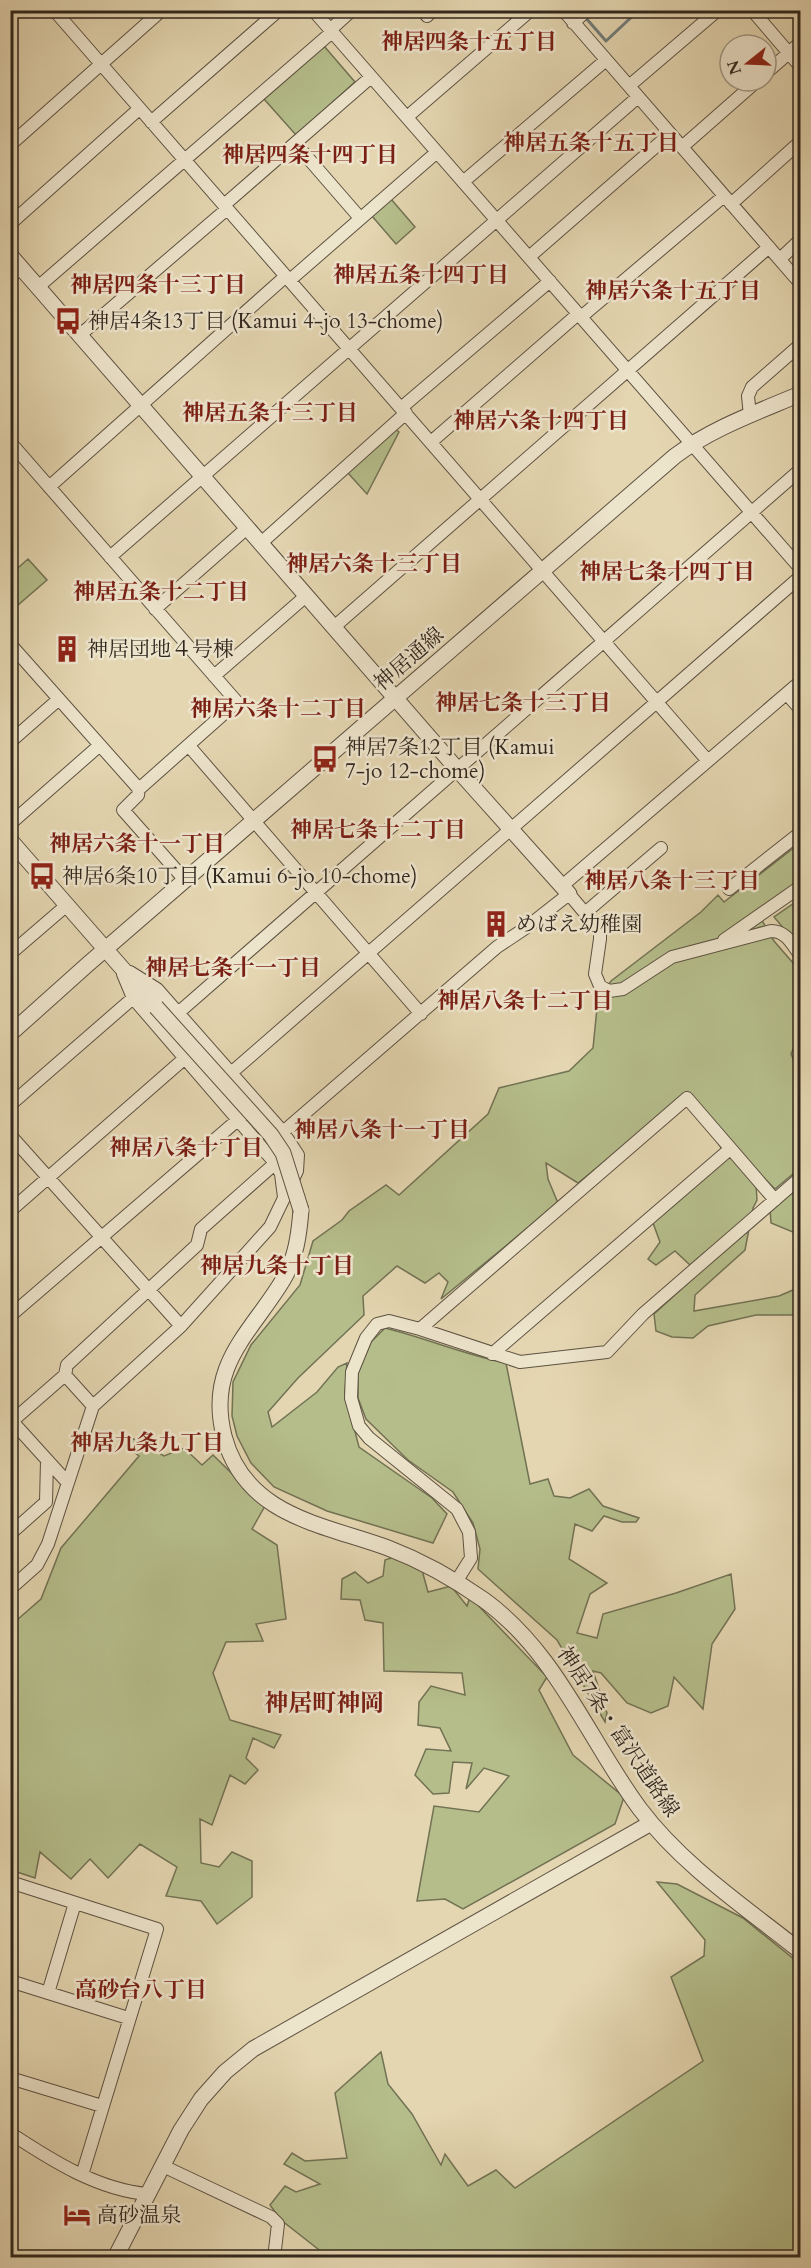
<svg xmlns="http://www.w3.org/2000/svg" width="811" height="2268" font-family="Cardo,'Noto Serif JP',serif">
<rect width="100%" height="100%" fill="#e4d6b1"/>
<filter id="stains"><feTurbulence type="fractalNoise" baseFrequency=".00333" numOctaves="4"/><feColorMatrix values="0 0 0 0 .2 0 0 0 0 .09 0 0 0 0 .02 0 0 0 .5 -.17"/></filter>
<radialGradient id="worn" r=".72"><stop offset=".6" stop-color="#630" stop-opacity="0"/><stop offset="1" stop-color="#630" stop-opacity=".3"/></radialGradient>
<path fill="#b5be8b" stroke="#727254" stroke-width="1.5" d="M324,46L355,82L296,135L264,99Z
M391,199L415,227L396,244L372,216Z
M395,429L399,432L367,494L348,473Z
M28,559L47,580L11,611V574Z
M800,843V881L757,912L774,941L800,971V1041L797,1040L791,1054L795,1063L800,1057V1168L775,1189L755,1169L757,1200L753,1208L745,1250L695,1295L694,1311L779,1296L800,1287V1315H756L708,1326L693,1338L672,1337L656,1331L654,1314L710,1263L704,1253L690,1265L675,1251L656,1265L648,1259L660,1242L653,1223L728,1158L708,1128L689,1093L578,1183L546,1163L548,1179L558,1203L441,1299L448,1282L439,1273L425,1283L397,1266L363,1296L364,1315L298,1378L268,1412L272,1427L317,1392L338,1367L347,1363L345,1393L359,1447L432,1498L447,1514L433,1543L327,1511L274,1487L251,1463L237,1436L232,1416L233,1382L251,1345L300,1285L313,1241L342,1220L349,1211L386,1185L399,1195L488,1114L499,1088L569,1071L593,1048L598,998L611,981L701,912L718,895L724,902Z
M800,899V948L774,917Z
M800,1186V1235L771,1223L770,1209Z
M385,1328C426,1338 465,1355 506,1363L530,1484L548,1479L554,1496L570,1498L589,1489L603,1506L639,1518L636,1522H622L604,1516L592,1531L575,1524L569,1559L607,1583L590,1594L577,1633L597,1638L603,1614L676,1593L731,1574L735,1609L712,1644L703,1709L674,1677L668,1706L651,1713L627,1703L601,1673L593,1671L607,1713L605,1722L557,1640L478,1569L480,1549L473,1523L453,1492L408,1460L366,1419L358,1398V1373L371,1342Z
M123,1433L164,1456L184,1448L202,1465L213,1455L265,1506L252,1529L277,1545L286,1619L256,1624L263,1641L226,1642L213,1673L230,1720L281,1735L274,1748L253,1738L246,1758L258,1770L245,1784L230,1775L212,1825L200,1819L201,1863L219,1867L232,1852L252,1861V1897L217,1924L201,1901L166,1896L177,1867L140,1844L108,1878L90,1859L71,1879L40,1852L35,1878L11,1870L10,1626L41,1599L61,1548L139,1456L119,1441Z
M397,1556L422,1570L428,1592L451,1586L467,1606L470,1597L547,1677L539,1690L573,1755L624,1797L615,1824L463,1909L445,1899L417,1901L434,1806L479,1812L509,1776L484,1768L466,1789L472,1763L453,1762L449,1793L433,1794L415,1775L426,1749L451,1751L440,1728L418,1725L419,1702L431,1686L465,1695L462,1673L384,1671L383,1623L365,1620L360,1600L341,1599L342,1579L355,1572L368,1583L383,1576L385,1560Z
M657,1882L677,1884L743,1918L800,1964V2257H322L323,2253L281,2220L270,2205L285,2186L296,2192L320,2184L284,2164L292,2153L305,2161L347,2158L335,2093L381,2052L388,2084L412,2114L441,2165L445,2154L468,2186L496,2170L515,2188L703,2061L671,1977L704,1956L705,1940Z"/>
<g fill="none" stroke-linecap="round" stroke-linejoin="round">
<path stroke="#717c7a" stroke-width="3" d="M585,17L606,41L639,10"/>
<defs>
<path id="minor" d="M54,10L708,761
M313,10L800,568
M423,10L427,16L433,10
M563,10L800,283
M752,10L800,66
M573,23L587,10
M330,30L352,10
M766,73L800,43
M629,86L718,10
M407,117L531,10
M151,122L279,10
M295,143L360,218
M10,145L162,10
M682,147L757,81
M463,182L606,60
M731,204L800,142
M224,205L371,77
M10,224L139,109
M529,257L670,134
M780,259L800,240
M10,277L21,268
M290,280L437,152
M38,287L332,32
M581,317L724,196
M80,335L227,209
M401,408L550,281
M750,416L748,396L752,387L800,345
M10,442L237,702L139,789L138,795L123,810L185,880
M431,442L578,314
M49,487L286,276
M261,543L406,413
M110,557L638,97
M155,609L247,528
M334,627L769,247
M10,644L139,789
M214,676L306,596
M787,694L800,709
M10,742L59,699
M189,746L421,1014
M10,824L100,745
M562,886L800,682
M729,889L800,833
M586,912L661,848
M724,940L800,887
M10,954L67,905
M123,974L133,998L276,1164L281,1174L284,1197
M178,1013L800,470
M231,1073L800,577
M10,1105L133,998
M283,1132L497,947L527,927L569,894L600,931V939L595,974L600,986L609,991L623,989L672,957L771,931C786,931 792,944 800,955
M10,1135L181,1326
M10,1211L185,1058
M10,1316L255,1105
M420,1329L687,1098L775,1200
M492,1354L730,1149
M65,1375L67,1365L197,1245L201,1229L288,1152
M10,1419L68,1483
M10,1423L65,1375L93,1406
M10,1534L46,1502L47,1461
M456,1582L471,1558L469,1532L457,1509L369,1438L359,1426L351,1398L352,1372L366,1338L377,1324L389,1321L420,1329L520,1362L607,1352L643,1314L800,1178
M10,1589L37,1565L48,1544L93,1406L181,1326L270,1227L297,1171L298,1155L283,1132L157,989L130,972
M10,1882L157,1929L82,2175
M10,1981L128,2018
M48,1993L75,1903
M10,2078L102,2106
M10,2133C51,2160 98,2190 148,2194
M163,2166L271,2217L278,2224L274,2258"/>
<path id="tertiary" d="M10,255L457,769L569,894
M10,840L156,1007
M10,1034L87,965L675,456C712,428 758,412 800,394
M301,1210C299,1235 296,1258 283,1280C251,1333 206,1365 224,1436C245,1516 322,1524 388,1548C422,1561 454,1579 484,1600C557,1653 588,1739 640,1809C683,1866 745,1907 800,1951
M115,2258L181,2130L201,2099L225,2072L253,2049L651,1823"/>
</defs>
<use href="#minor" stroke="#5d5242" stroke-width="14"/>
<use href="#tertiary" stroke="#5d5242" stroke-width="17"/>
<use href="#minor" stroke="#ede4cc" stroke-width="12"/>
<use href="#tertiary" stroke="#ede4cc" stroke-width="15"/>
<defs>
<path id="tertiary-bridge" d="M156,1007L271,1135L283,1153L301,1210"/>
</defs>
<use href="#tertiary-bridge" stroke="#5d5242" stroke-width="17" stroke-linecap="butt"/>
<use href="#tertiary-bridge" stroke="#ede4cc" stroke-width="15"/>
</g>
<defs>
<symbol id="bus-bare" viewBox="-9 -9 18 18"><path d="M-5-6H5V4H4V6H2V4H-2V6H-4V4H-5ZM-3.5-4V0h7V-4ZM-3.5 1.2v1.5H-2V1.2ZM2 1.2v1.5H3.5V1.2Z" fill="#8f2418" stroke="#ede4cc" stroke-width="2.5" paint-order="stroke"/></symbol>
<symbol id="building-bare" viewBox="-9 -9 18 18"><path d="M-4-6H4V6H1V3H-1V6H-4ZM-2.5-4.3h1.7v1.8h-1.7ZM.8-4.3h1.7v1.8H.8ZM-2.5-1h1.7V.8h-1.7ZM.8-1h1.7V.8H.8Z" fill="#8f2418" stroke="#ede4cc" stroke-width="2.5" paint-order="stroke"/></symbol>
<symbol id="hotel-bare" viewBox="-9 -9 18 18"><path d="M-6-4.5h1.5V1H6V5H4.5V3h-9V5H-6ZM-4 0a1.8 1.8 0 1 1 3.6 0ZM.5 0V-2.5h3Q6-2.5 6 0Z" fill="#8f2418" stroke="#ede4cc" stroke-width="2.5" paint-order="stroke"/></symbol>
</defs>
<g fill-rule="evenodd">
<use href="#bus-bare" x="49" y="302" width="38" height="38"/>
<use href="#building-bare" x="48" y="630" width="38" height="38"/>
<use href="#bus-bare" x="306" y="740" width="38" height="38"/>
<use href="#bus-bare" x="23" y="857" width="38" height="38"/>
<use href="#building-bare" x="477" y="905" width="38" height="38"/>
<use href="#hotel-bare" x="58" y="2196" width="38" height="38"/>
</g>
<g text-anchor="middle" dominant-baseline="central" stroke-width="5" stroke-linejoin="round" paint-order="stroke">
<g font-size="21" fill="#30261d" stroke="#ede4cc" text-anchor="start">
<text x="88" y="321">神居4条13丁目 (Kamui 4-jo 13-chome)</text>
<text x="87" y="649">神居団地４号棟</text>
<text x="345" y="747">神居7条12丁目 (Kamui<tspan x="345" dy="24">7-jo 12-chome)</tspan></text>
<text x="62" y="876">神居6条10丁目 (Kamui 6-jo 10-chome)</text>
<text x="516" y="924">めばえ幼稚園</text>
<text x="97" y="2215">高砂温泉</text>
</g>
<g font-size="21" fill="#30261d" stroke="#ede4cc">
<text transform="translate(409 659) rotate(-41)">神居通線</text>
<text transform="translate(618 1732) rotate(56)">神居7条・富沢道路線</text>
</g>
<g font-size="22" font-weight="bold" fill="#7a1f14" stroke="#ede4cc">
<text x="469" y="42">神居四条十五丁目</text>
<text x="591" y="143">神居五条十五丁目</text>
<text x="310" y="155">神居四条十四丁目</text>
<text x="421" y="275">神居五条十四丁目</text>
<text x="158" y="285">神居四条十三丁目</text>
<text x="673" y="291">神居六条十五丁目</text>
<text x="270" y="413">神居五条十三丁目</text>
<text x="541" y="421">神居六条十四丁目</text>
<text x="374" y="564">神居六条十三丁目</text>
<text x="667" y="572">神居七条十四丁目</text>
<text x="161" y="592">神居五条十二丁目</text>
<text x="523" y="703">神居七条十三丁目</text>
<text x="278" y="709">神居六条十二丁目</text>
<text x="378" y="830">神居七条十二丁目</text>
<text x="137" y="844">神居六条十一丁目</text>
<text x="672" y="881">神居八条十三丁目</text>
<text x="233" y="968">神居七条十一丁目</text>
<text x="525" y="1001">神居八条十二丁目</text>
<text x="382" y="1130">神居八条十一丁目</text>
<text x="186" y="1148">神居八条十丁目</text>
<text x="277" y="1266">神居九条十丁目</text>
<text x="147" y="1443">神居九条九丁目</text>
<text x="141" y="1990">高砂台八丁目</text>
</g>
<g font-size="24" font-weight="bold" fill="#7a1f14" stroke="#ede4cc">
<text x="324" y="1703">神居町神岡</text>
</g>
</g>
<rect width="811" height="2268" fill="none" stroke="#e4d6b1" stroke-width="36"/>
<rect x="12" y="12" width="787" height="2244" fill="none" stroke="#30261d" stroke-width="3"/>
<rect x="18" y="18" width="775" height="2232" fill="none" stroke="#30261d" stroke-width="1.5"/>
<g transform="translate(748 63) rotate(252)"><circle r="28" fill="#ede4cc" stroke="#a19886" stroke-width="1.5"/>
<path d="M0-4.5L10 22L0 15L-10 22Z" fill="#8f2418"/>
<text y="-9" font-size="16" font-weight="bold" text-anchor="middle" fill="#30261d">N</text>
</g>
<rect width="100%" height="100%" filter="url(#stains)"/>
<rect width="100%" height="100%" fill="url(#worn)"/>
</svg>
